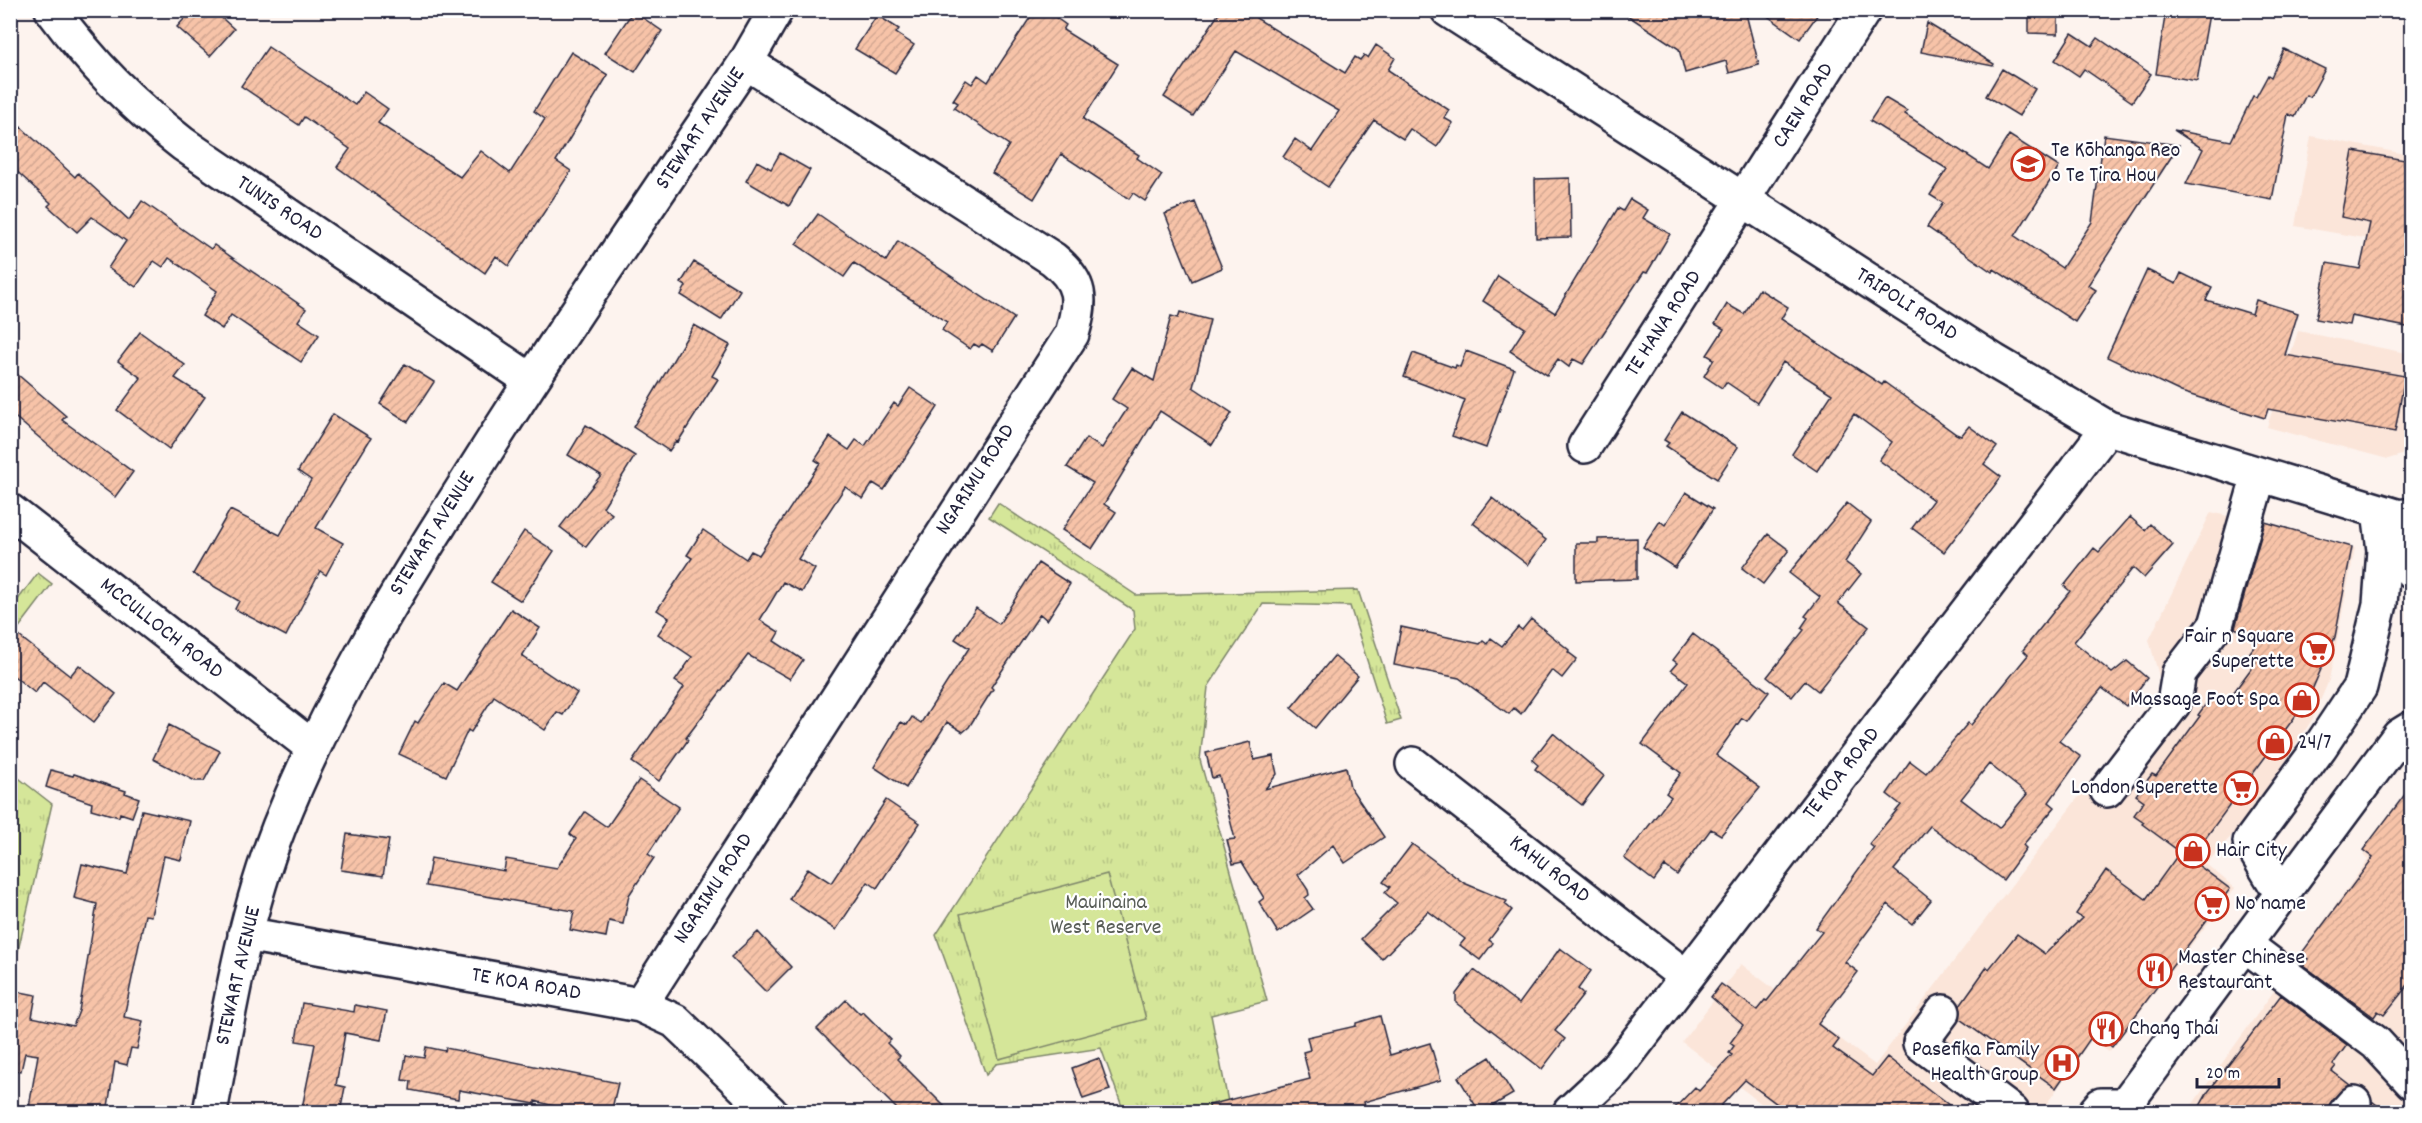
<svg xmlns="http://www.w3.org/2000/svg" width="2422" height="1123" font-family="Dekko,sans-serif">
<defs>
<pattern id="park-tufts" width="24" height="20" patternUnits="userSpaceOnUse" patternTransform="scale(1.5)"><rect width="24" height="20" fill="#d5e699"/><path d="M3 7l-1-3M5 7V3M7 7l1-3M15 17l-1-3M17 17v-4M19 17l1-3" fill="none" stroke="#b7c585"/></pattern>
<pattern id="building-hatch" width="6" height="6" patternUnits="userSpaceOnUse" patternTransform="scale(1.5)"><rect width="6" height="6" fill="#f7c3a8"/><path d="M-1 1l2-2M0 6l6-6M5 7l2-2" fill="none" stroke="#d3a792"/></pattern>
</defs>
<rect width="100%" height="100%" fill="#fdf3ee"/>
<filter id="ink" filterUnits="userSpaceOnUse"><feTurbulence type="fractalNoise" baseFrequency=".0167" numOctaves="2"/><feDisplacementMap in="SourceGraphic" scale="12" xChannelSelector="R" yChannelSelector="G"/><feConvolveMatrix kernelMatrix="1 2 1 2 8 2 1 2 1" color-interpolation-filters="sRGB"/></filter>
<g filter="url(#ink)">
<path fill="#fbe5d9" d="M2311,136L2411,155V246L2295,226Z
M2298,331L2411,354V452L2388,459L2267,427Z
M2211,512L2355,548L2329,680L2313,718L2255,810L2206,864L2235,888L2109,1052L2091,1040L2041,1112H1772L1682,1042L1741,964L1875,1065L2162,687L2149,640Z
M2411,785V1112H2187L2368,860L2363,855Z"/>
<path fill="url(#park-tufts)" stroke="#7c846a" stroke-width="1.5" d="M998,503L1136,595L1358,590L1401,720L1387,724L1350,606L1263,604L1208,687L1200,760L1267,1001L1211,1015L1230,1112H1124L1101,1048L996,1064L986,1075L936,935L1135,629L1133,610L989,517Z
M38,573L52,584L11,638L10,610Z
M11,772L52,804L11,981H10Z"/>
<path fill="#d5e699" stroke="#7c846a" stroke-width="1.5" d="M1107,874L1146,1019L999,1059L960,914Z"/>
<path fill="url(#building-hatch)" stroke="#22223b" stroke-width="1.5" fill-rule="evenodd" d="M192,10H213L234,29L210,56L177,27Z
M1035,10H1045L1066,25L1063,30L1118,64L1083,119L1139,155L1137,158L1162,175L1145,201L1133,193L1129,199L1061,154L1034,199L992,173L1009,145L954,108L958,103L953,100L966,80L972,84L978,75L988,82Z
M1221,10H1260L1256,18L1345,73L1355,57L1360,60L1364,55L1368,58L1376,45L1395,58L1388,70L1449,110L1444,118L1453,123L1437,147L1410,129L1403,139L1374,120L1328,187L1283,157L1295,139L1312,151L1339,111L1236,51L1193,116L1164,97Z
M1619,10H1745L1759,65L1729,73L1726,61L1685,73L1679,49Z
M1759,10H1821L1800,39Z
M2029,10H2058V34L2029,33Z
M2166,10L2209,14L2197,81L2156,74Z
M633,11L662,31L635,72L605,53Z
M877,15L899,29L896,33L914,45L895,73L855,49Z
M1927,23L1994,64L1993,66L1921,52Z
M2072,33L2092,46L2098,38L2151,74L2132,102L2084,69L2079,76L2055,60Z
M268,47L355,105L364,92L388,109L378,123L460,177L481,151L510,173L545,119L534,111L571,52L608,75L556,161L571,171L509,266L496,256L485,273L337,167L350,149L304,117L299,125L241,86Z
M2284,49L2325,69L2310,97L2306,95L2295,117L2288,114L2272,200L2186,184L2203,149L2174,130L2231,141L2253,96L2256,97L2268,75L2271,77Z
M2002,69L2035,89L2019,116L1986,96Z
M1885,98L1907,111L1905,114L1988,169L2009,135L2059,167L2015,236L2062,268L2092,222L2104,135L2179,145L2088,285L2096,290L2075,322L1994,269L1992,272L1927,227L1943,203L1930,195L1947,169L1870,121Z
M21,127L75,177L78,173L129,220L142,201L211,249L214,245L306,309L298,321L319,335L301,362L231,315L222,329L202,316L217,291L169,258L163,267L154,261L136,287L108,268L126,241L92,217L77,232L48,206L51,203L10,165V139Z
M2353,151L2405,160L2404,165L2412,166V328L2351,316L2349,325L2316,319L2327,263L2360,269L2370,223L2341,217Z
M780,153L810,170L789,206L746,181L757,161L771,169Z
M1570,178L1571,237L1536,238L1535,179Z
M1630,199L1648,210L1643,218L1670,234L1647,273L1644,272L1583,364L1573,359L1569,367L1558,359L1547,375L1510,351L1525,328L1483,301L1498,276L1555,313L1618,208L1623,211Z
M1195,202L1222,268L1192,281L1165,214Z
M818,214L886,261L898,241L1014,318L993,351L982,344L979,347L974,344L970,349L942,330L947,322L854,263L844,277L796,244Z
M694,262L740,290L721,320L681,295L686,286L681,283Z
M2147,270L2176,284L2181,273L2212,288L2206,300L2252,314L2256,300L2298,313L2285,355L2405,376L2395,432L2268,409L2265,418L2181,392L2107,357Z
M1759,289L1788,307L1781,319L1882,385L1884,382L1956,434L1961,436L1969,426L1997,447L1984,464L2001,477L1944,552L1912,528L1933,500L1879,460L1892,442L1854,414L1817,471L1792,454L1832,394L1783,362L1757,403L1726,382L1722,388L1704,376L1714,359L1707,355L1724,329L1715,324L1727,304L1744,314Z
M1180,312L1210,320L1193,387L1232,413L1212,445L1160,411L1104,504L1116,512L1092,549L1062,530L1093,483L1067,467L1086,438L1102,448L1127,409L1112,399L1132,368L1154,381L1171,316L1178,318Z
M694,325L730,345L712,376L718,379L678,442L676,441L669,451L633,427Z
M140,332L185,365L175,378L205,397L169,449L117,410L141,378L118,361Z
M1466,351L1514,369L1486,448L1452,436L1465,400L1404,377L1413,353L1455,368L1456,365L1460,367Z
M405,364L434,382L408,422L380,404Z
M10,368L66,416L62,420L133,472L115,497L67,461L10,413Z
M910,388L938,407L884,490L873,483L863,499L845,487L798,559L815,569L802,592L783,582L760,620L779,632L774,641L803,660L790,679L748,655L686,738L688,740L659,781L632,762L684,687L675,681L692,657L658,634L669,618L657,610L692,558L687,555L703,530L746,559L751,551L759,555L820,463L815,460L830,437L849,450L856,440L865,446L894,403L898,406Z
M1682,412L1738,447L1717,479L1666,446L1669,443L1664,440Z
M333,414L371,438L316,528L343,543L326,575L320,571L286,636L235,609L239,601L193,574L230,510L280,535L311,480L298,471Z
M586,425L635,456L603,507L612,514L586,547L560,527L601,475L568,455Z
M1686,492L1713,509L1675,568L1643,547L1660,521L1665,525Z
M1492,498L1546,540L1528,565L1473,523Z
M1847,503L1871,522L1845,562L1861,574L1838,603L1869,627L1818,691L1805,681L1792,697L1767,677L1804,630L1801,628L1808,618L1805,616L1820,597L1789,573Z
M2130,517L2145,530L2150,524L2173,545L2144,578L2133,568L2074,642L2112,673L2127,661L2147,678L2126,706L2102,688L2059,741L2081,757L2049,802L2055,807L2023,845L2026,848L2003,880L1930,826L1894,870L1931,900L1912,924L1888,904L1845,962L1858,972L1818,1024L1839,1040L1833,1048L1872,1076L1887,1057L1959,1113H1789L1745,1080L1718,1109L1721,1113H1670L1695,1087L1699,1091L1732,1055L1729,1053L1734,1046L1730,1043L1743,1025L1711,997L1721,984L1757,1010L1765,1000L1767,1001L1822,932L1816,928L1874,848L1869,844L1901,805L1887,794L1910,761L1926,773L1968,723L1971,725L2028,655L2023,650L2070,591L2064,586L2094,548L2099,552ZM1989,764L2027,794L1999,828L1961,799Z
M2265,522L2352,547L2335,637L2308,699L2190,859L2230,889L2112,1047L2094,1033L2056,1088L1960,1019V1005L1987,967L1989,969L2017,934L2045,954L2082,918L2076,914L2106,870L2146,899L2180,852L2142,824L2144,822L2134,815L2144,801L2136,795L2152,774L2156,776L2200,716L2198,715L2213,694L2225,704L2256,662L2248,655L2259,640L2235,628Z
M524,531L554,551L521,601L491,582Z
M1768,534L1789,550L1763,584L1742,568Z
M1637,538V579L1576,581V543H1598V539Z
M1038,563L1070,584L1047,620L1040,614L991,687L993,689L969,727L963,732L947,722L906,788L874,767L901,722L907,725L912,717L921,723L969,648L955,639L976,608L999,624Z
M511,609L540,628L522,656L577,693L563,715L557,712L545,730L494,696L471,732L468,730L446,776L399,754L415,721L418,723L444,683L457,691Z
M1531,619L1569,650L1568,652L1577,659L1562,678L1552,670L1521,714L1514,708L1509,714L1459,678L1394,665L1401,627L1480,644L1483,641L1487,644L1491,638L1502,646L1518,627L1522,630Z
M10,629L70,676L79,665L116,694L94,722L43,682L35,693L10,673Z
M1693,634L1769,692L1747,721L1742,718L1716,755L1760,788L1721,835L1711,829L1677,875L1665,866L1654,881L1624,858L1671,797L1666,793L1681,773L1642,744L1688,683L1671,670L1677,663L1673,660Z
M1334,656L1358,676L1315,728L1291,708Z
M169,725L220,751L204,781H195L153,759Z
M1553,733L1604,776L1582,805L1535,769L1538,765L1532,760Z
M1250,742L1254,760L1273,756L1277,774L1265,789L1346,767L1350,787L1384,837L1345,863L1333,845L1298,875L1308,890L1309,895L1305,898L1313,909L1278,933L1259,902L1264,898L1242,862L1233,864L1227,840L1235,839L1219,776L1212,778L1206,753Z
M51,770L73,776L74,774L126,791L125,793L139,798L132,817L120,813L119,817L91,809L92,803L46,787Z
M639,780L679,807L648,854L654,858L629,895L623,924L609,921L606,937L570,930L574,911L426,886L431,858L504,871L506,859L557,868L576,839L570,834L585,812L607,827Z
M2412,785V980L2384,1015L2378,1011L2374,1017L2303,965L2308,959L2301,954L2373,858L2363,850Z
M886,800L920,823L877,888L868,882L836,930L789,899L808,868L831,883Z
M142,810L190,821L181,860L164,856L151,916L145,915L124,1017L143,1021L137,1049L131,1048L127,1065L115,1062L107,1113H28L38,1055L25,1053L21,1071L10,1070V990L36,995L32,1017L73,1026L79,1011L97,904L74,898L82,864L127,874Z
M347,834L389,840L383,876L341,870Z
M1412,844L1464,883L1507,901L1505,904L1512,910L1489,940L1493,943L1480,960L1460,945L1465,939L1428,911L1382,959L1361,939L1397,903L1385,893L1390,887L1383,882Z
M758,932L791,967L766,992L731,957Z
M1560,948L1591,971L1578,989L1584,994L1555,1031L1565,1039L1542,1069L1456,1003V994L1474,970L1519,1004Z
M2281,995L2347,1045L2333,1064L2336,1066L2332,1071L2350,1085L2332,1100L2328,1113H2196L2208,1092Z
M846,1000L860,1014L863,1012L891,1040L887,1043L900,1056L897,1059L951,1113H901L817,1029Z
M302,1003L354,1012L355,1005L387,1011L381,1040L345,1033L336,1085L345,1087L340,1113H301L315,1044L296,1041Z
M1380,1016L1390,1055L1430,1043L1441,1080L1364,1102L1367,1113H1210L1209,1105L1310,1079L1303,1052L1310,1050L1307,1037L1356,1026V1023Z
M426,1047L445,1051L446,1048L618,1083L611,1113H580L535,1101V1104L459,1090L458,1099L410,1090L411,1081L402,1080L406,1055L424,1058Z
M1490,1057L1513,1094L1480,1113L1458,1077Z
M1099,1058L1110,1090L1083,1099L1072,1068Z
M2372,1101L2387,1113H2370Z"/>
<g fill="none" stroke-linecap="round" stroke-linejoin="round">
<defs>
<path id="minor" d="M52,10C93,65 129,102 183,144L530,380
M1448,10L1994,361L2108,428L2403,518
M1585,446L1864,10
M10,511L312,747
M2404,516C2396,536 2404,553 2412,572
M1413,764L1686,977
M2107,790L2174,703L2179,673L2216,625L2259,475
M2282,895L2250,842L2320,747L2360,687L2380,604L2384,550L2379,511
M245,934L640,1005L675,1021L770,1112
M2244,944L2376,1043L2412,1082
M640,1005L1072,334C1082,300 1082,282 1053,259L746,62
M1943,1012L1920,1043L2012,1112
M2125,1105L2399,736L2412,728
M210,1112C228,1017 243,919 279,827C326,708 392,599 461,491C552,345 650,204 746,62L776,10
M1570,1112L1616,1069L2108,428
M2095,1112L2101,1105H2125
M2346,1112L2354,1103"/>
</defs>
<use href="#minor" stroke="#22223b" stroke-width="38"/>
<use href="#minor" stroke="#fff" stroke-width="33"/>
</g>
</g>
<defs>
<symbol id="school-ring" viewBox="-11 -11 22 22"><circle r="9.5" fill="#fff" stroke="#c8321e" stroke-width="1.5"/><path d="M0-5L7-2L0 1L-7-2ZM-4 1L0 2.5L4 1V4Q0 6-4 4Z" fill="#c8321e"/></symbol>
<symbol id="supermarket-ring" viewBox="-11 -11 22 22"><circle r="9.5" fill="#fff" stroke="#c8321e" stroke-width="1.5"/><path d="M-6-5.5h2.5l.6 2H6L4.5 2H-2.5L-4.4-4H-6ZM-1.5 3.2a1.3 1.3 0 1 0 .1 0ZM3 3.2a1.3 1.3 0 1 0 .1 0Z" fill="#c8321e"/></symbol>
<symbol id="shop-ring" viewBox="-11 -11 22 22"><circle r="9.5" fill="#fff" stroke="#c8321e" stroke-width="1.5"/><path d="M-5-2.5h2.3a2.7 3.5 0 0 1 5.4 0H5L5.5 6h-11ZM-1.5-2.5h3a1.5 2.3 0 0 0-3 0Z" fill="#c8321e"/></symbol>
<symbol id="restaurant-ring" viewBox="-11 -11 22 22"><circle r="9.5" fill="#fff" stroke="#c8321e" stroke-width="1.5"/><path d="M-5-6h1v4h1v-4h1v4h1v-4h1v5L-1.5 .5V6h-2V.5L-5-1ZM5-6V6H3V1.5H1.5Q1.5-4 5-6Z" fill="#c8321e"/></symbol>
<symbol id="hospital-ring" viewBox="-11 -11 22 22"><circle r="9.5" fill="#fff" stroke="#c8321e" stroke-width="1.5"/><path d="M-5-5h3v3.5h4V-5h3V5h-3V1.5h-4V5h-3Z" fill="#c8321e"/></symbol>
</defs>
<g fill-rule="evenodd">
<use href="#school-ring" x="2009" y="145" width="38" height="38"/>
<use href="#supermarket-ring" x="2298" y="631" width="38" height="38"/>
<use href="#shop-ring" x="2283" y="681" width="38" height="38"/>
<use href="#shop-ring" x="2256" y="724" width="38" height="38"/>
<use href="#supermarket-ring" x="2222" y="769" width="38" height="38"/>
<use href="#shop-ring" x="2174" y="832" width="38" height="38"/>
<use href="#supermarket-ring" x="2193" y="885" width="38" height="38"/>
<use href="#restaurant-ring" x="2136" y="952" width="38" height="38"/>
<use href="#restaurant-ring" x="2087" y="1010" width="38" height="38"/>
<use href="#hospital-ring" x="2043" y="1044" width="38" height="38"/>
</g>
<g text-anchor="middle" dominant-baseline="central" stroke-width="4.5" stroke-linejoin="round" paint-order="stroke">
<g font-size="22" fill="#22223b" stroke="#fff">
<text transform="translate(1804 106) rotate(-58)">CAEN ROAD</text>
<text transform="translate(701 129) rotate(-56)">STEWART AVENUE</text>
<text transform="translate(279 209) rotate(34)">TUNIS ROAD</text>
<text transform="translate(1906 305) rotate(33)">TRIPOLI ROAD</text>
<text transform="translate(1664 324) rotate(-57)">TE HANA ROAD</text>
<text transform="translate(976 480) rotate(-57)">NGARIMU ROAD</text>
<text transform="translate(433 534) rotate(-58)">STEWART AVENUE</text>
<text transform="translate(161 629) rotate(38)">MCCULLOCH ROAD</text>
<text transform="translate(1842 774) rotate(-52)">TE KOA ROAD</text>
<text transform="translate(1549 870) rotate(38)">KAHU ROAD</text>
<text transform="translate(714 889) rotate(-57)">NGARIMU ROAD</text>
<text transform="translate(239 976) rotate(-77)">STEWART AVENUE</text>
<text transform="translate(526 985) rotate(10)">TE KOA ROAD</text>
</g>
<g font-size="22" fill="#22223b" stroke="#fff" text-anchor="start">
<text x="2051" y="151">Te Kōhanga Reo<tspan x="2051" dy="25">o Te Tira Hou</tspan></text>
<text x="2294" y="637" text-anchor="end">Fair n Square<tspan x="2294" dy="25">Superette</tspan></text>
<text x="2279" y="700" text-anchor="end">Massage Foot Spa</text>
<text x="2298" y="743">24/7</text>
<text x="2218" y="788" text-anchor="end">London Superette</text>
<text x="2216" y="851">Hair City</text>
<text x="2235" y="904">No name</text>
<text x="2178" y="958">Master Chinese<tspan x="2178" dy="25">Restaurant</tspan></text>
<text x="2129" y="1029">Chang Thai</text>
<text x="2039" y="1050" text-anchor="end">Pasefika Family<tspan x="2039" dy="25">Health Group</tspan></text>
</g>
<g font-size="22" fill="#585d57" stroke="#fff">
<text x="1106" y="903">Mauinaina<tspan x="1106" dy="25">West Reserve</tspan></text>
</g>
</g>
<rect width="2422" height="1123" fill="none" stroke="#fff" stroke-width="36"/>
<rect x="18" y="18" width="2386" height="1087" fill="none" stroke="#22223b" stroke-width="2" filter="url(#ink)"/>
<path d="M2197 1078v9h82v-9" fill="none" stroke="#22223b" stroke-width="3"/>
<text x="2206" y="1078" font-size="18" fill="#22223b" stroke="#ffffff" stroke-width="4.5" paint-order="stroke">20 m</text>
</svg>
